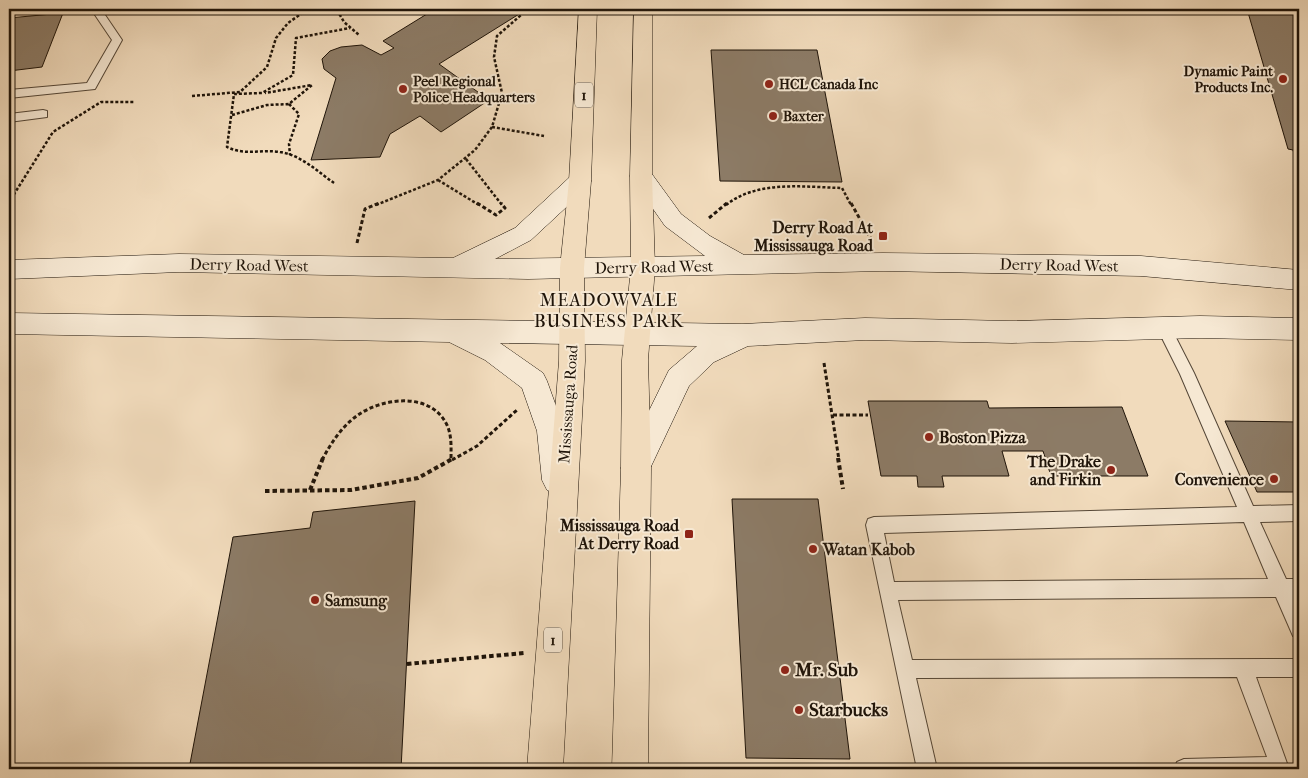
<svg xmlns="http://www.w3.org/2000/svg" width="1308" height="778" font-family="'IM FELL French Canon',serif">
<rect width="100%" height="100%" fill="#f1dbbc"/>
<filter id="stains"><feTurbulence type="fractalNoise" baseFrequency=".004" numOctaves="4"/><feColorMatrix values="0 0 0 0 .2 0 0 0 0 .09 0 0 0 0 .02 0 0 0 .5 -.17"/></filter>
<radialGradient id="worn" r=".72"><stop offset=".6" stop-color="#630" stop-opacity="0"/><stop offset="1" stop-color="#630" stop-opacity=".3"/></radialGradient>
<path fill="#8c7b66" stroke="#1f1409" d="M435,9H520L524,11L439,64L489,100L441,132L420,116L390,134L380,157L311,160L336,78L324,69L322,59L330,51L341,47L362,45L381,55L394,48L383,41Z
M1247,9H1299V173L1293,150L1288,149Z
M63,13L42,67L9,71V18Z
M711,50H817L842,182L720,181Z
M868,401H987L989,408L1122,407L1148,476H1051L1043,451H1002L1009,476H942L944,487H918L917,476H881Z
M1225,421L1299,422V492H1257Z
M732,499H818L850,759L746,758Z
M415,501L401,769H189L233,537L310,528L313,512Z"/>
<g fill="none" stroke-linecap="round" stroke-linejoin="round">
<defs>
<path id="lane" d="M91,9H101L122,40L95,89L9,98V90L87,83L112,40Z
M43,110L47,111V117L9,122V114Z
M1164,322L1169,324L1194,373L1253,506L1299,505V521L1260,522L1286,579H1299V597H1293L1299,610V639L1293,636L1276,597L898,600L912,660L1299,659V677H1256L1289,769H1174L1177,762L1184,759L1267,757L1237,677L916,678L937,769H917L866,525L868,519L874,517L1237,507L1180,374L1157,328L1159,324ZM1244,522L1268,579L894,582L884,533Z"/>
<path id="secondary" d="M641,168L649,170L681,214L710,236L744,255L883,253L1141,256L1299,270V290L1141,276L883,271L528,279L179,272L9,279V260L179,254L453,258L515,228L572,175L580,173L588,175L591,181L588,187L531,240L495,259L705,256L665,226L630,176L633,170Z
M9,313L742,324L865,318L1012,321L1200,316L1299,318V340L1200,338L1012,343L865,340L748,346L714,362L689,386L646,477L636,481L626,477L621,468L669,370L697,346L500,343L543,373L547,381L565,431L572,480L567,490L557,494L547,490L542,480L537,431L522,388L485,360L449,342L9,334Z"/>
<path id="primary" d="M579,9H597L591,181L584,268L585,361L563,769H527L559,361L560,268L569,181Z
M634,9H652V176L655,267L648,360L651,468L648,769H612L621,468L622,360L631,267L630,176Z"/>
</defs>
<use href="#lane" stroke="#544636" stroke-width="2"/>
<use href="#secondary" stroke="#1f1409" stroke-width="1"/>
<use href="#primary" stroke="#1f1409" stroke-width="1"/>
<path stroke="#1f1409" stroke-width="2.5" stroke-dasharray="3 2" stroke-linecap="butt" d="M287,9H351
M337,10L344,22L359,35
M192,96L240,92L267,67L276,38L288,23L308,9
M289,104L299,114L289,144L290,155
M232,115L267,105L289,104L312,85L265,93
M492,127L544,136
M466,159L502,205
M438,180L479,205
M334,183C318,172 301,155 280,152C262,149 245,156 227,147L234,94L262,93L293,75L296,38L350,28
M11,199L53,132L101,102H134
M376,205L438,180L475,150L492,127L502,93L494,57L497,36L528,9
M726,205C757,180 804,187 842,188L851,205"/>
<path stroke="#1f1409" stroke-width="3" stroke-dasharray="4 2.5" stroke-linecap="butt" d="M477,203L496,215L505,208L501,203
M851,203L871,239
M709,218L727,203
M357,243L365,209L379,203
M824,363L839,460
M833,415H868
M322,460C331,443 342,426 358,415C384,397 431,392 447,425C452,436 451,448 451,460
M452,460L477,446L517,410"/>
<path stroke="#1f1409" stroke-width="4" stroke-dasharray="4.5 3" stroke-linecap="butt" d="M838,458L843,489
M310,490L323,458
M265,491L351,490L418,478L454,458
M407,664L524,653"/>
<use href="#lane" fill="#f6e8d3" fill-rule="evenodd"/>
<use href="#secondary" fill="#f6e8d3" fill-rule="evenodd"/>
<use href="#primary" fill="#f1dbbc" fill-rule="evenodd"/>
</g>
<g fill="#8f2418" stroke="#f6e8d3" stroke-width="2">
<circle cx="1283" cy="79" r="5"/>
<circle cx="769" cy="84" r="5"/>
<circle cx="403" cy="89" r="5"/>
<circle cx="773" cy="116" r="5"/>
<rect x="878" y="231" width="10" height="10" rx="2.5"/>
<circle cx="929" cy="437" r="5"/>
<circle cx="1111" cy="470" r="5"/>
<circle cx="1274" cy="479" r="5"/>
<rect x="684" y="529" width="10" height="10" rx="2.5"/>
<circle cx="813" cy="549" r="5"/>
<circle cx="315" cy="600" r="5"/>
<circle cx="785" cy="670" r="5"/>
<circle cx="799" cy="710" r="5"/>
</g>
<g text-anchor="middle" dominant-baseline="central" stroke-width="4" stroke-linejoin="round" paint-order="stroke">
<g font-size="14" font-weight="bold" fill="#1f1409" stroke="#f6e8d3" text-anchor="start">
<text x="1273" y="71" text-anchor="end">Dynamic Paint<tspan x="1273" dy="16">Products Inc.</tspan></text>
<text x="413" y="81">Peel Regional<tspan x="413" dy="16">Police Headquarters</tspan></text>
<text x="779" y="84">HCL Canada Inc</text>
<text x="783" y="116">Baxter</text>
</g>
<g fill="#f6e8d3" stroke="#605446" stroke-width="1">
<rect x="575" y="82.5" width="18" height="25" rx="4"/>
<rect x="544" y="627.5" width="18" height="25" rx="4"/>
</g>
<g font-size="15" font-weight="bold" fill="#1f1409">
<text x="584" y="95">1</text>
<text x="553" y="640">1</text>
</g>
<g font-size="16" font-weight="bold" fill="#1f1409" stroke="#f6e8d3" text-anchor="end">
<text x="873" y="227">Derry Road At<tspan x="873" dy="18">Mississauga Road</tspan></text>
<text x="939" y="437" text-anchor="start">Boston Pizza</text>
<text x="1101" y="461">The Drake<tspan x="1101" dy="18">and Firkin</tspan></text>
<text x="1264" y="479">Convenience</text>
<text x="679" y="525">Mississauga Road<tspan x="679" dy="18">At Derry Road</tspan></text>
<text x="823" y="549" text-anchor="start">Watan Kabob</text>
<text x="325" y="600" text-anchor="start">Samsung</text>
</g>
<g font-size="16" fill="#1f1409" stroke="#f6e8d3">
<text transform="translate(249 265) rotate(1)">Derry Road West</text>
<text transform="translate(1059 265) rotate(1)">Derry Road West</text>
<text transform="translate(654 267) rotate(-1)">Derry Road West</text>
<text transform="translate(568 404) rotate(-86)">Mississauga Road</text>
</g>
<g font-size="18" letter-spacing="1" fill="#1f1409" stroke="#f6e8d3">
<text x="609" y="300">MEADOWVALE<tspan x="609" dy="21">BUSINESS PARK</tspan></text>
</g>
<g font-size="19" font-weight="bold" fill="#1f1409" stroke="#f6e8d3" text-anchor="start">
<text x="795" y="670">Mr. Sub</text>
<text x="809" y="710">Starbucks</text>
</g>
</g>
<rect width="1308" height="778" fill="none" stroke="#f1dbbc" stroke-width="30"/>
<rect x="10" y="10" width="1288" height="758" fill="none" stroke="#1f1409" stroke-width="2.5"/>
<rect x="15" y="15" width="1278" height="748" fill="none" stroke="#1f1409"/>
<rect width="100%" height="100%" filter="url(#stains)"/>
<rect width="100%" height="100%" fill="url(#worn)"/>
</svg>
